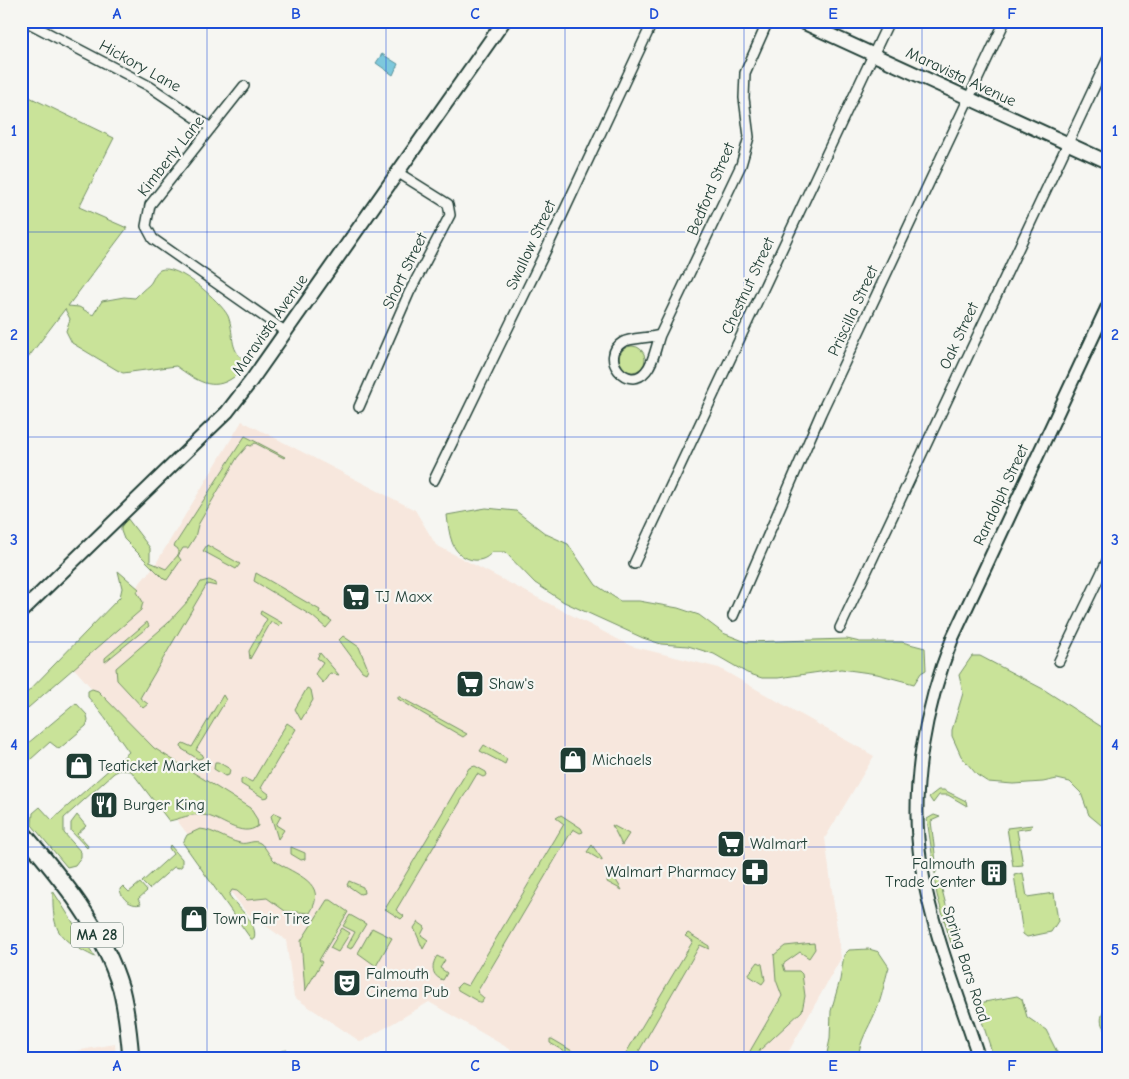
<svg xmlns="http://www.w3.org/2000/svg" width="1129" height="1079" font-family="'Comic Neue',sans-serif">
<rect width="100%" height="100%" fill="#f6f6f2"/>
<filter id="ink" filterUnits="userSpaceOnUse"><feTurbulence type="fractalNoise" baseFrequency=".02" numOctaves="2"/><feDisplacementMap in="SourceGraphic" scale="10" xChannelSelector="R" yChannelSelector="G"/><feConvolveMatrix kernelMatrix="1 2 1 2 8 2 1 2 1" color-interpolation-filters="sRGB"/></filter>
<g filter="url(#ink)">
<path fill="#f7e7dd" d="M242,421L415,510L436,545L631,646L719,668L874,756L825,838L841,958L785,1058H525L429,1002L361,1042L294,997L286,940L246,912L176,819L133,768L141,744L71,665L155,565Z
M115,1044L116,1058H36Z"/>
<path fill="#c9e399" stroke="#749066" d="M21,93L114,138L79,207L127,228L68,306L79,307L93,315L102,301L124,297L135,298C140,293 144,289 149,285C154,280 154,273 160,270C177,262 221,302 228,316C235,333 228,349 245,361C245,368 240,372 234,377C212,393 196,380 176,366L123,373L117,370L72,343L66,331L70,319L65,309L21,367Z
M619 359a13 13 0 1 1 26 0a13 13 0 1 1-26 0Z
M245,436L285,457L284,458L255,443L251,446L248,445L237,458L198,525L195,537L188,548H183L178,556L181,560L167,580L164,579L124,539L121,531V527L127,518L150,548V562L166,569L178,555V549L174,546Z
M486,508L516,511L546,534L568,544L596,585L620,601H639L678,608L699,615L723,633L746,642L847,639L860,642H902L925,648L926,670L921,673L914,684L877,674L841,669L778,678H762L747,673L714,654L688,646L661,644L643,638L564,602L535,583L505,552H492C481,567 458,560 452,542C449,534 448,524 447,515Z
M207,545L240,564L236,569L203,551Z
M118,571L139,589L137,592L143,602L141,610L21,714V699L120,597L122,588Z
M256,573L320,610L319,613L332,621L326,628L312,616L254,581Z
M209,580L216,583V586L207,584L140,698L148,704L143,708L117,680L116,668L167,624L188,601L201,582Z
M261,611L282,623L279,626L271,622L250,659L249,651L267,619L260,614Z
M147,622L149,626L105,662V658Z
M343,636L359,647L368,669L366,673L362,671L339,640Z
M320,653L339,675L330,673L323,683L315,674L323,662L317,658Z
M972,656H980L1043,689L1108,731V824L1101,825L1089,815L1081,793L1070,782L1057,779L1043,782L1013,784L988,782L977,775L961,756L952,736V730L963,693L959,675Z
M307,688L311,690L313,700L301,720L295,709Z
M92,689L98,691L154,748L250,808L257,819L258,826C241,839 221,817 203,815C191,813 180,819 169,821L131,771L120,770L114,773L64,818V833L81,852V857L75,865L67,867L32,825L33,813L40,807L52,820L129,752C115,733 104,715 88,697V691Z
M223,695L226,700L196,750L203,755L202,758L198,759L182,749L181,745L183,743L192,747Z
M398,696L467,734L463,737L398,699Z
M76,703L87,715L88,721L86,726L59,749L50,742L21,768V749Z
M287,723L296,729L261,788L269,794L268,797L264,798L241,784V780L244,778L252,782Z
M484,745L507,759L505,764L480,751Z
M215,762H218L230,769L229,775L225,776L214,769Z
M475,766L486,772L487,775L483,777L477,774L396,910L404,916L401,919L385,909L469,768Z
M938,790H944L966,801L967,806L948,795H939L933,803L929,797Z
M274,813L281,816L276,825L284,830L278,839L271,816Z
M77,815L86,826L77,834L88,846L87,848L71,831V823Z
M561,815L581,828L583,832L580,833L573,829L477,992L484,998L482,1002H479L458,990L457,987L461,983L468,986L564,824L556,818Z
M934,815L940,817L931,821L937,870L935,874L927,819Z
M612,825L629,834L622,845Z
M1032,825L1031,828L1017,830L1023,865L1013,866L1007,828Z
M200,829C214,830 226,840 240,843C247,845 254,839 260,843C266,847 269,856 275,861C295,875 329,882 310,913L285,911L267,898L247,900L237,891L232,890L229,895C237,908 259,923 254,939H251L183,843L187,835Z
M170,845L182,859V866L179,868L174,867L149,889L142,882L173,854L169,848Z
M592,845L602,859V861L587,852Z
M291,847L305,853V859L301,860L291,854Z
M1023,873L1027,897L1054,893L1058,921L1051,932L1027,937L1023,934L1014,875Z
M608,876L614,877L622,890L607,882Z
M934,876L939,878L956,944L965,946L962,949L952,947L937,895Z
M349,881L363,887L364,893L360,894L347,885Z
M140,883L147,891L138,899L141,904C132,907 121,899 120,889L123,886L129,892Z
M53,891L95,957C59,939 52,934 53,891Z
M327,900H331L348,912L319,960L322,962L305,991L301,941Z
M350,915L366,924L351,949L347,947L355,932L343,926Z
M418,922L425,927L421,935L428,940L423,949L414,928Z
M342,928L350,933L338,952L330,948Z
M372,928L392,938L376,966L358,953Z
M688,933L709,946V949L700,945L635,1058H623L693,941L685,936Z
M814,943L815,949L809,958L800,952L783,964L785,971H799L802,974L805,996L802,1011L760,1050L755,1058H746L782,996L776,980L774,955L785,946Z
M869,949L879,952L889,967C884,982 882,999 875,1013C868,1029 860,1040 858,1058H826L830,1039L831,1011L840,980L844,955L849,950Z
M437,956L445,960L440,968L447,973L443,980C431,976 431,965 437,956Z
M758,962L762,964L765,980L762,984L748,975Z
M1017,996L1022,999L1027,1017L1046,1030L1058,1054L1057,1058H994L977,1006L979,1003Z
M1108,1005V1033C1098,1024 1100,1015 1108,1005Z
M550,1039H552L584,1058H575L550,1043Z
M287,1050L299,1058H279L281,1051Z"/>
<path fill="#7dc8dc" stroke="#579099" d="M382,54L398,64L393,75L376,63Z"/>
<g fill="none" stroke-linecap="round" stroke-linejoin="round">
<defs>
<path id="minor" d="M25,21L149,86L211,128
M244,86L150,205L146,226L153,239L286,332
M660,335L741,165L749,137L744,98L745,73L768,21
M660,335C656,346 654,362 646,371C628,393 598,357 623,342C630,338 650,338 660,335Z
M359,407L409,293L450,215L448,204L397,172
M434,480L546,250L653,21
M634,564L889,21
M733,616L821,413L1005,21
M840,628L1108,58
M1059,661L1108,559"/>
<path id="tertiary" d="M979,1058C958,994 932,931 921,864C909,788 925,708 953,637L1108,305"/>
<path id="secondary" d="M800,21L1108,162
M21,612L227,412L251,381L504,21"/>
<path id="primary" d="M21,831C62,879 103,928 121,989C127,1012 129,1035 131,1058"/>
</defs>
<use href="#minor" stroke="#1f3d34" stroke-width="12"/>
<use href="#tertiary" stroke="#1f3d34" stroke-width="15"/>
<use href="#secondary" stroke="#1f3d34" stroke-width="16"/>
<use href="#primary" stroke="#1f3d34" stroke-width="19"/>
<use href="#minor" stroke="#f6f6f2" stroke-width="9"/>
<use href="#tertiary" stroke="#f6f6f2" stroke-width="11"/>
<use href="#secondary" stroke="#f6f6f2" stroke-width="12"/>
<use href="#primary" stroke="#f6f6f2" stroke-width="15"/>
</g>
</g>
<path fill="none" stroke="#1d4ed8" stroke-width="1" stroke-opacity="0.55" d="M207,21V1058M386,21V1058M565,21V1058M744,21V1058M922,21V1058M21,232H1108M21,437H1108M21,642H1108M21,847H1108"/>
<defs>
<symbol id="supermarket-square" viewBox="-11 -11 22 22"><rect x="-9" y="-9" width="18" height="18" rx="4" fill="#1f3d34" stroke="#f6f6f2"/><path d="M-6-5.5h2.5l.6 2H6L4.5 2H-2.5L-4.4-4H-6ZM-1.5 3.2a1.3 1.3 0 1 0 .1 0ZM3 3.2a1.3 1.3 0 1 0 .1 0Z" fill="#fff"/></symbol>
<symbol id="shop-square" viewBox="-11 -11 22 22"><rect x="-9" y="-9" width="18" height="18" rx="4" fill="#1f3d34" stroke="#f6f6f2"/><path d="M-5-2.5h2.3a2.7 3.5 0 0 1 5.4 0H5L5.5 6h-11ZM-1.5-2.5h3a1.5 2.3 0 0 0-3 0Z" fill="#fff"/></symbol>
<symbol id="restaurant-square" viewBox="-11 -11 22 22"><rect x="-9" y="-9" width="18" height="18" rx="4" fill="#1f3d34" stroke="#f6f6f2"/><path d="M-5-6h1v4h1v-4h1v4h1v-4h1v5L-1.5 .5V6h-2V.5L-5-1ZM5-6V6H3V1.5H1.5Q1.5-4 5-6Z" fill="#fff"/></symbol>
<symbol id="pharmacy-square" viewBox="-11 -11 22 22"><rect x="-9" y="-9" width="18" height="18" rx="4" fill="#1f3d34" stroke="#f6f6f2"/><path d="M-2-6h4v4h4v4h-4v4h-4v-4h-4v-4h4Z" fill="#fff"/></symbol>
<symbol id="building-square" viewBox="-11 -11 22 22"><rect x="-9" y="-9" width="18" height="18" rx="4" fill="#1f3d34" stroke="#f6f6f2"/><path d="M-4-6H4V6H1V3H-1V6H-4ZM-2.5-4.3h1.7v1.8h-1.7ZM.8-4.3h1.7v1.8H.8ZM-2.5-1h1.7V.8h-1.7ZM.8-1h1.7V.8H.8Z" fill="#fff"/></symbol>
<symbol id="theatre-square" viewBox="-11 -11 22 22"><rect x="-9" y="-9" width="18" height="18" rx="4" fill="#1f3d34" stroke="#f6f6f2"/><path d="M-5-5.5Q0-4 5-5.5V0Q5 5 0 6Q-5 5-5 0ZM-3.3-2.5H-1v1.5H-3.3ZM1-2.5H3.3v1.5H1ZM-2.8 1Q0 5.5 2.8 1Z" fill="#fff"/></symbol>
</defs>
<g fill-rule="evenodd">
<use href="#supermarket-square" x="340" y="581" width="32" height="32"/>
<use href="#supermarket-square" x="454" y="668" width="32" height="32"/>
<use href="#shop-square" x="557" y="744" width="32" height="32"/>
<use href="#shop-square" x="63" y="750" width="32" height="32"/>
<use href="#restaurant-square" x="88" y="789" width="32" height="32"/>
<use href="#supermarket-square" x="715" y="828" width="32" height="32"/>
<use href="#pharmacy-square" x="739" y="856" width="32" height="32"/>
<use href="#building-square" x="978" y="857" width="32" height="32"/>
<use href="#shop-square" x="178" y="903" width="32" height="32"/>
<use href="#theatre-square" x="331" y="967" width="32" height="32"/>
</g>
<g text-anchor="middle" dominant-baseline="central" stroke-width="4.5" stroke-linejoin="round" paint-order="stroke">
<rect fill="#f6f6f2" stroke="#60746d" stroke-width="1" x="71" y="922.5" width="52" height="25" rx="4"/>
<g font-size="15" font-weight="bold" fill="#1f3d34">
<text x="97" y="935">MA 28</text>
</g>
<g font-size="16" fill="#1f3d34" stroke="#f6f6f2">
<text transform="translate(140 66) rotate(29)">Hickory Lane</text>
<text transform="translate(961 77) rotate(25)">Maravista Avenue</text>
<text transform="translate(171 156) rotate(-52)">Kimberly Lane</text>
<text transform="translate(711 189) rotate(-67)">Bedford Street</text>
<text transform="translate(531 245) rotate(-65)">Swallow Street</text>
<text transform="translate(405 271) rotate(-64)">Short Street</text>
<text transform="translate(748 286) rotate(-65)">Chestnut Street</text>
<text transform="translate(853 311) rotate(-65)">Priscilla Street</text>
<text transform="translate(270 325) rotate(-55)">Maravista Avenue</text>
<text transform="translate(959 336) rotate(-65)">Oak Street</text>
<text transform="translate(1001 495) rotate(-65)">Randolph Street</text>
<text transform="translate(966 964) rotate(72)">Spring Bars Road</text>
</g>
<g font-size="16" fill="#1f3d34" stroke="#f6f6f2" text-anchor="start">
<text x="375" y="597">TJ Maxx</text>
<text x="489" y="684">Shaw's</text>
<text x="592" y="760">Michaels</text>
<text x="98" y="766">Teaticket Market</text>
<text x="123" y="805">Burger King</text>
<text x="750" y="844">Walmart</text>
<text x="975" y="864" text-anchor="end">Falmouth<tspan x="975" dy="18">Trade Center</tspan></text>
<text x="736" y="872" text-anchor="end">Walmart Pharmacy</text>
<text x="213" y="919">Town Fair Tire</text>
<text x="366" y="974">Falmouth<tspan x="366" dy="18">Cinema Pub</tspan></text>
</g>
</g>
<rect width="1129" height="1079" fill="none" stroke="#f6f6f2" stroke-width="55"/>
<rect x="28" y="28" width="1074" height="1024" fill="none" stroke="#1d4ed8" stroke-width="2"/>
<g font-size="16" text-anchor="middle" font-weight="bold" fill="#1d4ed8">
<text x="117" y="19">A</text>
<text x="296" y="19">B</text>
<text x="475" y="19">C</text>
<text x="654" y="19">D</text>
<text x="833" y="19">E</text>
<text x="1012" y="19">F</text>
<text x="14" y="136">1</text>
<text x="1115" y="136">1</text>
<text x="14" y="340">2</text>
<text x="1115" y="340">2</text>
<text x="14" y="545">3</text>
<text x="1115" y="545">3</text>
<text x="14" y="750">4</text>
<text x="1115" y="750">4</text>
<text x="14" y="955">5</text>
<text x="1115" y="955">5</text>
<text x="117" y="1071">A</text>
<text x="296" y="1071">B</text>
<text x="475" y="1071">C</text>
<text x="654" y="1071">D</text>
<text x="833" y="1071">E</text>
<text x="1012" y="1071">F</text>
</g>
</svg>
